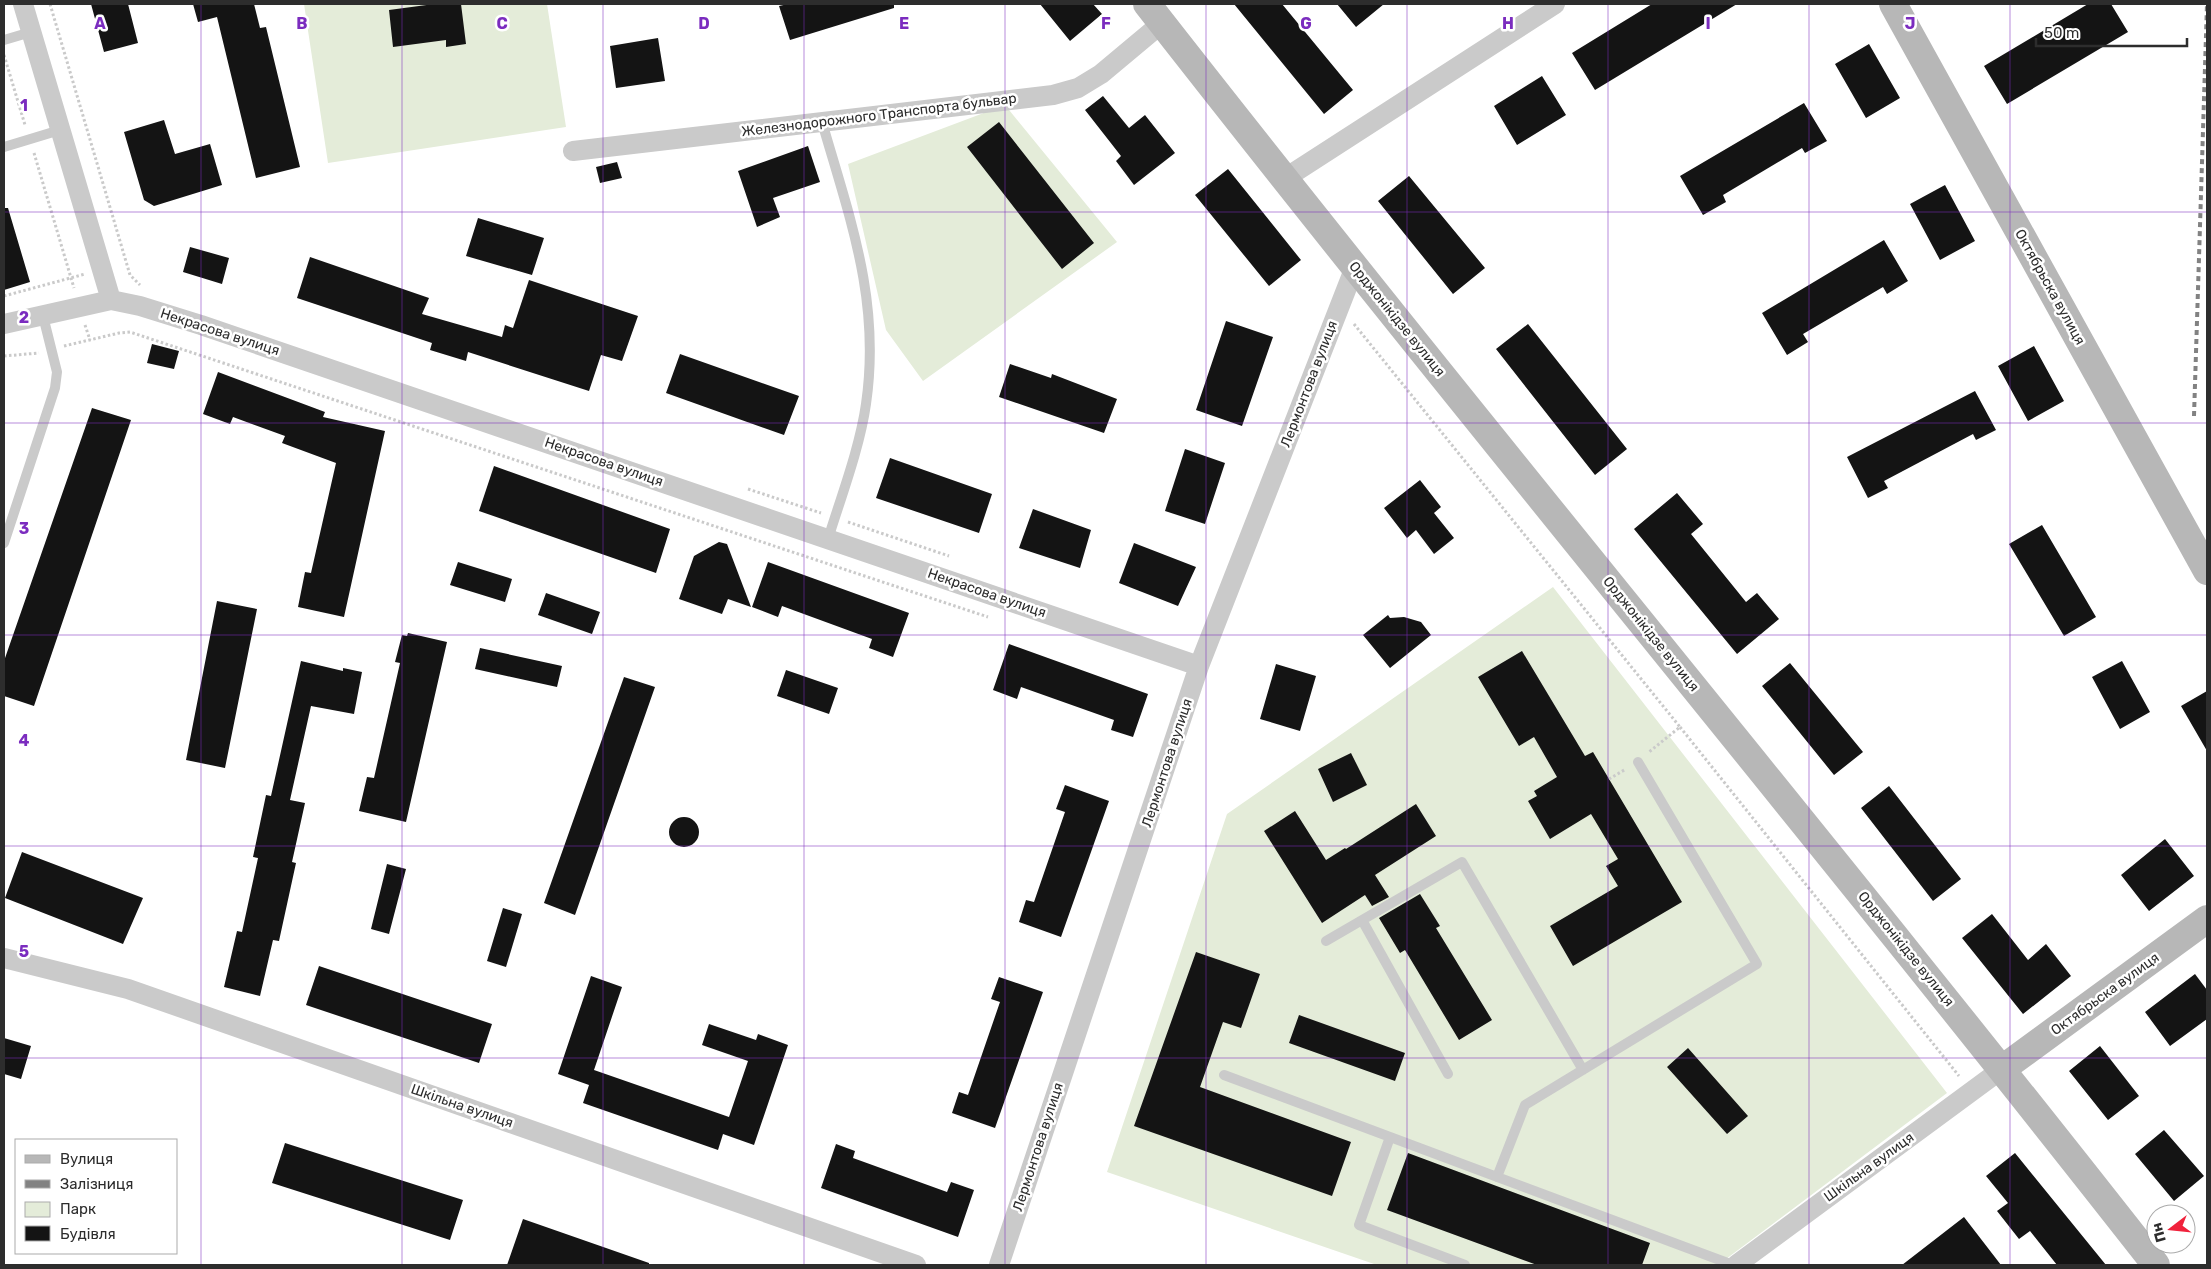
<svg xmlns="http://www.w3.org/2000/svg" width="2211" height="1269" font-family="Rubik,sans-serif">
<rect width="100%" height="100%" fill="#fff"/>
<path fill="#e4ecd9" d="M304,4H547L566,127L328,163Z
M1005,105L1117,242L923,381L886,330L848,164Z
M1553,587L1947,1093L1718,1265H1377L1107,1172L1227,814Z"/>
<path fill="#141414" d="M91,4H128L138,43L104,52Z
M193,4H254L260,28L266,27L300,167L256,178L217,17L198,22Z
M434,4H461L466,44L446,47V40L393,47L389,10Z
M788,4H894V8L790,40L779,6Z
M1040,4H1093L1102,14L1070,41Z
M1234,4H1282L1353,90L1324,114Z
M1337,4H1384L1356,27Z
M1652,4H1737L1595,90L1572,53Z
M2088,4H2111L2128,32L2007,104L1984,66Z
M658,38L665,81L616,88L610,46Z
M1869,44L1900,98L1866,118L1835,64Z
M1542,76L1566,115L1517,145L1494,106Z
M1103,96L1129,128L1145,115L1175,153L1134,185L1116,161L1121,156L1085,110Z
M1804,103L1827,141L1805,153L1802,148L1723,195L1726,202L1703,215L1680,176Z
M164,120L175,154L210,144L222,185L154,206L144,200L124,132Z
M999,122L1094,243L1062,269L967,147Z
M808,146L820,182L773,198L780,217L757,227L738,171Z
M617,162L622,178L600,183L596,167Z
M1228,169L1301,260L1269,286L1195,195Z
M1409,176L1485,268L1453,294L1378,201Z
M1945,185L1975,241L1940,260L1910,204Z
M4,208H8L30,282L4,290Z
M478,218L544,238L532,275L466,256Z
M1884,240L1908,281L1887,294L1883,287L1803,334L1808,342L1787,355L1762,313Z
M190,247L229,258L222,284L183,272Z
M310,257L429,298L422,314L502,337L505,325L513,328L529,280L638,316L622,361L601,355L589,391L468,352L466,361L430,350L432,343L297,298Z
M1226,321L1273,337L1242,426L1196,410Z
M1528,324L1627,449L1595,475L1496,349Z
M152,344L179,351L174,369L147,363Z
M2034,346L2064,401L2028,421L1998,366Z
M680,354L799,396L784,435L666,393Z
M1010,364L1051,378L1052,374L1117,399L1104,433L999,397Z
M218,372L325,412L323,417L385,431L344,617L298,607L305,572L311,573L336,463L282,443L285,436L233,417L230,424L203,414Z
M1975,391L1996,430L1976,440L1973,434L1884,481L1888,488L1868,498L1847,457Z
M92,408L131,420L34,706L4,696V661Z
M1185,449L1225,463L1205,524L1165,511Z
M890,458L992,494L979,533L876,498Z
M494,466L670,529L656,573L479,511Z
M1420,480L1441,507L1434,513L1454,538L1434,554L1416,530L1407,538L1384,508Z
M1677,493L1703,524L1691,534L1746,602L1757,593L1779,619L1737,654L1634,529Z
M1033,509L1091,530L1080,568L1019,548Z
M2042,525L2096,617L2064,636L2009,544Z
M719,542L727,544L751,607L728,599L722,614L679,599L694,556Z
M1134,543L1196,567L1178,606L1119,583Z
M458,562L512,579L505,602L450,585Z
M768,562L909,613L893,657L869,648L872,639L782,606L778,617L752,607Z
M546,593L600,612L592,634L538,615Z
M217,601L257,609L225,768L186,760Z
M1388,615L1390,618L1404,617L1421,622L1431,635L1390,668L1363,635Z
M408,633L447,642L406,822L359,811L367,777L374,778L400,663L395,662L402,635L407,636Z
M1009,644L1148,694L1133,737L1111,730L1114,720L1021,687L1017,699L993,690Z
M480,648L562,666L557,687L475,669Z
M1522,651L1585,756L1593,752L1682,902L1573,966L1550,926L1618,886L1606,866L1618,859L1591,814L1550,839L1528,801L1537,796L1534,791L1557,777L1534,737L1519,746L1478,677Z
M301,661L343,671V668L362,672L354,714L311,706L290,800L305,803L292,862L296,863L279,941L273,940L260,996L224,987L237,931L242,932L258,858L253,857L266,795L271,796Z
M2122,661L2150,712L2120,729L2092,677Z
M1790,663L1863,752L1834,775L1762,686Z
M1276,664L1316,676L1300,731L1260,719Z
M786,670L838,688L829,714L777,696Z
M624,677L655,687L575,915L544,903Z
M2207,691V751L2181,706Z
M1351,753L1367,785L1333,802L1318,769Z
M1065,785L1109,801L1061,937L1019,922L1026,900L1034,902L1065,812L1056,809Z
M1889,786L1961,879L1933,901L1861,808Z
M1416,804L1436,836L1375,875L1389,897L1372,906L1365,895L1322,923L1264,831L1295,811L1326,860L1345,848L1346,849Z
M669 832a15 15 0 1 1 30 0a15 15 0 1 1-30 0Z
M2165,839L2194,876L2149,911L2121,875Z
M22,852L143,898L123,944L5,898Z
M387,864L406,869L389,934L371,929Z
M1420,894L1440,926L1436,928L1492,1020L1459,1040L1405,950L1400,953L1379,918Z
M503,908L522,914L506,967L487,961Z
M1992,914L2028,960L2046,944L2071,976L2023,1014L1962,938Z
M1196,952L1260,974L1241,1028L1223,1022L1200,1087L1351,1142L1332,1196L1134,1126Z
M319,966L492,1024L479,1063L306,1005Z
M2195,974L2207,990V1019L2170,1046L2145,1012Z
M591,976L622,987L594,1070L729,1117L748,1061L702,1045L709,1024L756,1040L758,1034L788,1045L754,1145L723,1134L718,1150L583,1103L589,1085L558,1074Z
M999,977L1043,992L995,1128L952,1113L959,1092L968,1095L1000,1002L991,999Z
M1299,1015L1405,1053L1395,1081L1289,1043Z
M4,1038L31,1046L21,1079L4,1074Z
M2100,1046L2139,1096L2108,1120L2069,1071Z
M1688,1048L1748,1116L1727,1134L1667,1067Z
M2164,1130L2204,1176L2174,1201L2135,1154Z
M285,1143L463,1200L450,1240L272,1183Z
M836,1144L855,1151L853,1158L947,1192L951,1182L974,1190L958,1237L821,1188Z
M1408,1153L1650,1243L1642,1265H1537L1387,1210Z
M2015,1153L2106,1265H2057L2030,1231L2019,1239L1997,1211L2008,1203L1986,1176Z
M1964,1217L2001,1265H1902Z
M523,1219L649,1263V1265H507Z"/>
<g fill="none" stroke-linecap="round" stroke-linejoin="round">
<path stroke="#cacaca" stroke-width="3" stroke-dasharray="2.5 2.5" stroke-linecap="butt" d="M50,4L130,275L140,285
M4,55L25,125
M34,153L74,288
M4,296L85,274
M1354,324L1680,727L1649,752
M85,325L90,340
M64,346L119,333L130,332L988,617
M4,356L39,353
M748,489L821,513
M848,522L949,556
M1680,727L1959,1076
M1609,779L1626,769"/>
<path stroke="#cacaca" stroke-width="10" d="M4,40L31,32
M822,122C850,219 881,301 866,404C860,447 841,497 828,539
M4,147L60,130
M4,543L55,388L57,372L43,316
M1362,920L1448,1074
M1326,941L1462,862L1583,1070
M1224,1075L1733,1265
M1390,1137L1359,1225L1465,1265
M1497,1177L1525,1105L1757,964L1638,762"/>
<path stroke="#cacaca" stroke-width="20" d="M23,4L111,300
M573,151L1053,95L1078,88L1101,74L1162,23
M1284,179L1555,4
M4,324L111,300L140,306L201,325L1199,666
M4,958L128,989L916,1265
M999,1265L1199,666L1355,267
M1736,1265L2002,1069"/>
<path stroke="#b7b7b7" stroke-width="28" d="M1147,4C1478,428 1824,841 2156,1265
M1893,4L2207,571
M2002,1069L2207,919"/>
<path stroke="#828282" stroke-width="4" stroke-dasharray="5 4" stroke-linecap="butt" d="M2194,416L2207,4"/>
</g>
<path fill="none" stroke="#7b2cbf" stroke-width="1" stroke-opacity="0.55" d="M201,4V1265M402,4V1265M603,4V1265M804,4V1265M1005,4V1265M1206,4V1265M1407,4V1265M1608,4V1265M1809,4V1265M2010,4V1265M4,212H2207M4,423H2207M4,635H2207M4,846H2207M4,1058H2207"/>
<g text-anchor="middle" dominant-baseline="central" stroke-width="5" stroke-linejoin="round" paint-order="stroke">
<g font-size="14" fill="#2d2d2d" stroke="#fff">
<text transform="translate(879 115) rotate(-7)">Железнодорожного Транспорта бульвар</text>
<text transform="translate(2050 287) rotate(61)">Октябрьска вулиця</text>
<text transform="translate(1397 319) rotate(51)">Орджонікідзе вулиця</text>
<text transform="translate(220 332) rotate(18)">Некрасова вулиця</text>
<text transform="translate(1309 384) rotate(-69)">Лермонтова вулиця</text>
<text transform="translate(604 462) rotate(19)">Некрасова вулиця</text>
<text transform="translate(987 593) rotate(19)">Некрасова вулиця</text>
<text transform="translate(1651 634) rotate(51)">Орджонікідзе вулиця</text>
<text transform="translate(1167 763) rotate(-72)">Лермонтова вулиця</text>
<text transform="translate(1906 949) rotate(51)">Орджонікідзе вулиця</text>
<text transform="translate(2105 994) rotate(-36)">Октябрьска вулиця</text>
<text transform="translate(462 1106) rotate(19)">Шкільна вулиця</text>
<text transform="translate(1038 1147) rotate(-72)">Лермонтова вулиця</text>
<text transform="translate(1869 1167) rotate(-36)">Шкільна вулиця</text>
</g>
</g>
<g font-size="16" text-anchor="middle" font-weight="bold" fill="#7b2cbf" stroke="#fff" stroke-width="5" stroke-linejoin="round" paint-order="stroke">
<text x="100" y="29">A</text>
<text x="302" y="29">B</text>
<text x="502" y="29">C</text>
<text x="704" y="29">D</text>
<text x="904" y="29">E</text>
<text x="1106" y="29">F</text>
<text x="1306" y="29">G</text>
<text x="1508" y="29">H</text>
<text x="1708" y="29">I</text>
<text x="1910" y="29">J</text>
<text x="24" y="111">1</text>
<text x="24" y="323">2</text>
<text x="24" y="534">3</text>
<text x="24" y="746">4</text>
<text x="24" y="957">5</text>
</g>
<rect width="2211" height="1269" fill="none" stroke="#2d2d2d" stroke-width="10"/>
<rect x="15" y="1139" width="162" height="115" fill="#ffffff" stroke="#ababab"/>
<rect x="25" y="1155" width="25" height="8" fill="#b7b7b7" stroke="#ababab"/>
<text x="60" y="1164" font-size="15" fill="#2d2d2d">Вулиця</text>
<rect x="25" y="1180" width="25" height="8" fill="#828282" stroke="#ababab"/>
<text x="60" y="1189" font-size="15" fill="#2d2d2d">Залізниця</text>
<rect x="25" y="1202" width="25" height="15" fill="#e4ecd9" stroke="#ababab"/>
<text x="60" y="1214" font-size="15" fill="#2d2d2d">Парк</text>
<rect x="25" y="1226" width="25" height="15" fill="#141414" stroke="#ababab"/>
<text x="60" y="1239" font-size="15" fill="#2d2d2d">Будівля</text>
<g transform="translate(2171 1229) rotate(254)"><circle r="24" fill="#ffffff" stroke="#ababab"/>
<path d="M0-4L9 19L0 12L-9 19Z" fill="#f0223c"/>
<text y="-8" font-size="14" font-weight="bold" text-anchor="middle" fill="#2d2d2d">Пн</text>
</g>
<path d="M2036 38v8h151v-8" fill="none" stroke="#2d2d2d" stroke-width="2.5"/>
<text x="2044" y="38" font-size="15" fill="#2d2d2d" stroke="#ffffff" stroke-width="4" paint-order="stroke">50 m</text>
</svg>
